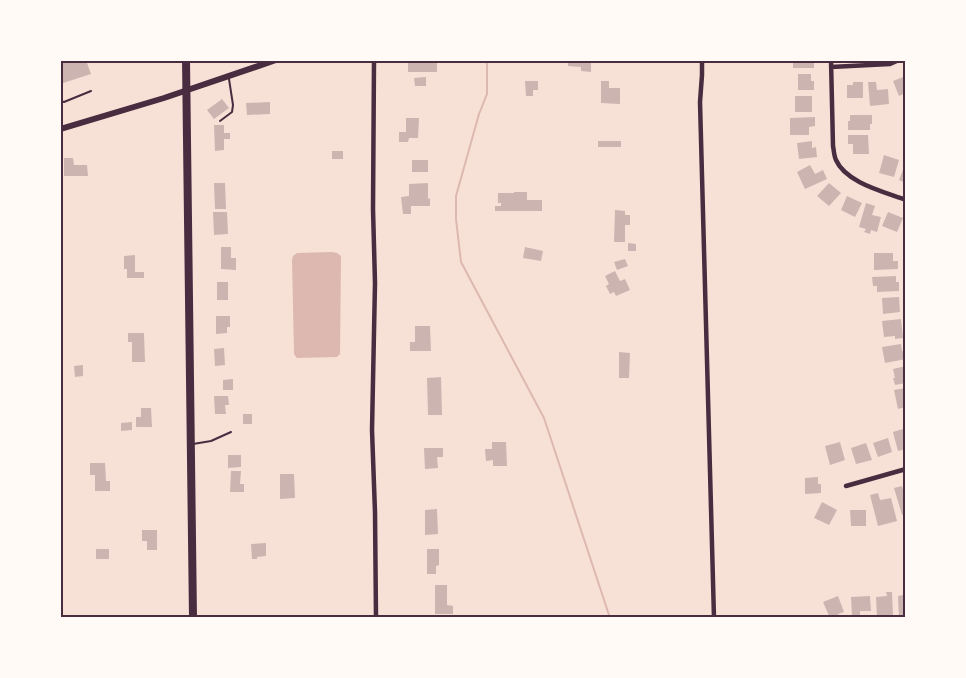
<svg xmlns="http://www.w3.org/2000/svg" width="966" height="678" font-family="'Roboto Serif',serif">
<rect width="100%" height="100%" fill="#f7e1d7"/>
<path fill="#dcb8b0" d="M332,252L337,253L341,256L340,354L337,357L297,358L294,354L292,260L293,256L297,253Z"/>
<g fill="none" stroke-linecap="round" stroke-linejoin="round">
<path stroke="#dcb8b0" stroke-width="2" d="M486,60L487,64V94L479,114L456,196V219L461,262L544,418L610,618"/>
</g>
<path fill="#ccb4b1" d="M60,60H86L91,74L60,84Z
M408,60H437V72H408Z
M568,60H591V72L581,71V67L568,66Z
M793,60H814V68H793Z
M798,74H811V81H814V90H798Z
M906,76V93L899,96L893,81Z
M426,77V86H415L414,78Z
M525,81H538V90H533V96H526Z
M601,81H609V88H620V104L601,103Z
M853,82H863V98H847V85H853Z
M868,82H876L877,90L888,89L889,104L870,106Z
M795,96H812V112H795Z
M222,99L229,108L214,119L207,110Z
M270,102V114L247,115L246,103Z
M850,115H872V124H870V130H848V121H850Z
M815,117V126L809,127V135H790V118Z
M406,118H419L418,138H409L408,142H399V132H406Z
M214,125H224V133H230V139H224V150L215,151Z
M848,135H868L869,154H853V144H848Z
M598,141H621V147H598Z
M812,141V148L816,147L817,157L799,159L797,143Z
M332,151H343V159H332Z
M884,155L899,160L894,177L879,173Z
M64,158H73L74,165H87L88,176H64Z
M412,160H428V172H412Z
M906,162V183L899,180Z
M810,165L815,174L823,170L827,179L805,189L797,172Z
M214,183H225L226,209H215Z
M428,183V199L430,198V206H411V214H403L401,197L409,196V184Z
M829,183L841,193L829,206L817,196Z
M514,192H527V200H542V211H495V206H501V203H498V193H514Z
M847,196L862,203L855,217L841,210Z
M866,203L875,206L872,215L881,217L877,232L871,230L870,234L864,232L866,229L859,227Z
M615,210L625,211V215H630V225H625V242H614Z
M213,212H227L228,234L214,235Z
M888,212L903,218L897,232L882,226Z
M628,243L636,244V251H628Z
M221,247H231V258H236V270L221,269Z
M525,247L543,251L541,261L523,258Z
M874,253H893V261H898V269L874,270Z
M135,255V272H144V278H127V269H124V256Z
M625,259L628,266L617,270L614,262Z
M615,271L620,281L625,279L630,290L616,296L614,292L610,294L606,286L609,284L605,276Z
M896,276V282H899V291L877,292V286H873L872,277Z
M217,282H228V300H217Z
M899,297L900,312L883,314L882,298Z
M216,316H230V327H227V333L216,334Z
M901,319L903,338L895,339V336L884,337L882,321Z
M415,326H430L431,351H410V342H415Z
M128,333H144L145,362H132V342H128Z
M901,344L902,351L906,350V359L885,363L882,347Z
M224,348L225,365L215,366L214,349Z
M619,352L630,353L629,378H619Z
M83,365V376L75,377L74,366Z
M906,366V383L895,385L893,378H895L893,369Z
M441,377L442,415H428L427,378Z
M233,379V390H223V380Z
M906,388V407L898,409L894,390Z
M214,396H228L229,405H225L226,414H215Z
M141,408H151L152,427H136V417H141Z
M243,414H252V424H243Z
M132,422V430L121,431V423Z
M906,428V449L898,451L893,432Z
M888,438L892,452L878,457L873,443Z
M492,442H506L507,466H493V460L486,461L485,449H492Z
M840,442L845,460L830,465L825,446Z
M866,443L872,460L856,464L851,448Z
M424,448H443V457H437L438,468L425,469Z
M228,455H241V467L228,468Z
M90,463H105L106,481H110V491H95V475H90Z
M231,471H241L240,484H244V492H230Z
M280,474H294L295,498L280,499Z
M818,477V484H821V493L805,494V478Z
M902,486L903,490H906V513L902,515L894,488Z
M878,493L880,500L891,498L897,521L878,526L870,495Z
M822,502L837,510L829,525L814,518Z
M437,509L438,534L425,535V510Z
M850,510H866V526H851Z
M142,530H157V550H147V541H142Z
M266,543V556L257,557V559H252L251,544Z
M96,549H109V559H96Z
M427,549H439V565L436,566V574H427Z
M435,585H447V605L453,606V614H435Z
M903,591H906V618H899L898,596L903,595Z
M886,592H892L893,616H886V618H877L876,597L887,596Z
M838,596L844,612L838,614L840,618H830L823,602Z
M870,596L871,611H860V617H852L851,597Z"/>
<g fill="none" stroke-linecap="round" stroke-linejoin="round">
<path stroke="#4a2c40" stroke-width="2" d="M60,101L64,102L91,91
M220,121L232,112L233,105L229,79
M193,444L211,441L231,432"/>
<path stroke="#4a2c40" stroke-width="4.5" d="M374,60L373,209L375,283L372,430L375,512L376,618
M702,60V75L700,102L714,618
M831,60L833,146C834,151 834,156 836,160C846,183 885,192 906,200
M831,67L890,64L899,60
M846,486L906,469"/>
<path stroke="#4a2c40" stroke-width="6" d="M60,129L164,98L276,60"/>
<path stroke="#4a2c40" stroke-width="8" d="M186,60L193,618"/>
</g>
<rect width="966" height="678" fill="none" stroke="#fffaf5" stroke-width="123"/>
<rect x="62" y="62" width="842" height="554" fill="none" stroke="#4a2c40" stroke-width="2"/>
</svg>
